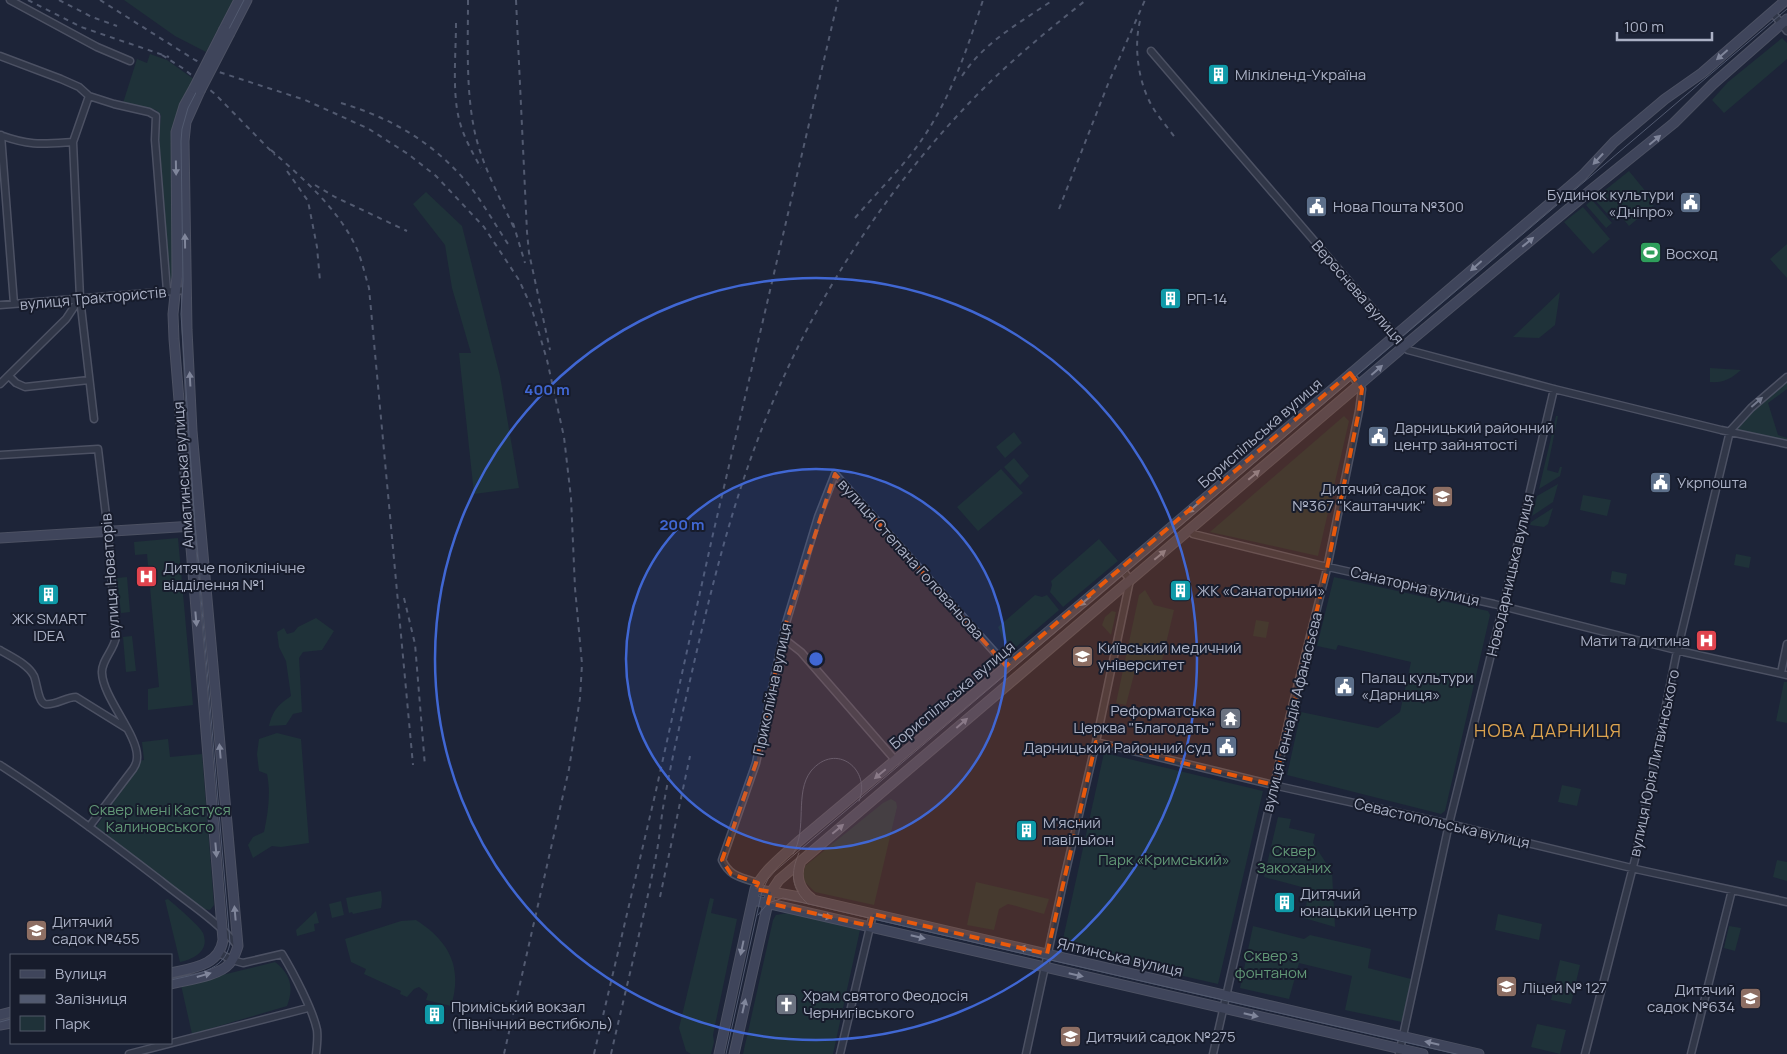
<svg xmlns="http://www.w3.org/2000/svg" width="1787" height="1054" font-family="Manrope,sans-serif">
<rect width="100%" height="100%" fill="#1d2438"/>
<path fill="#1f3239" d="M124,0H233L206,52L175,36Z
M1782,38L1787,43V59L1724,113L1712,100L1728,82Z
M150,54L167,60L195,80L178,114L173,275L169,283L159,136L161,115L156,110L123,103L137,59L147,63Z
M1629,171L1647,193L1644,195L1646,194L1654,205L1629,226L1620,215L1613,220L1594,199Z
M426,192L462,226L500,376L519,488L474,494L459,353H471L452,288L445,245L413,204Z
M1592,200L1612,223L1606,228L1586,205Z
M1583,207L1610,239L1593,254L1564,222Z
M1787,244V278L1770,259Z
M1560,292L1555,325L1539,338L1513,337Z
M1710,368L1741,370C1731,379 1723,383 1710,382Z
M1787,377V389L1768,403L1778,435L1787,438V444L1730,431Z
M1344,416L1349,421L1318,556L1210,532Z
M1556,416H1558L1547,470L1558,473L1560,467H1562L1560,476L1539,489Z
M1014,432L1022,443L1005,458L996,447Z
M1014,458L1029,476L1020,485L1004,467Z
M1001,469L1023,493L978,531L957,507Z
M1558,484L1553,502L1532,516L1537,496Z
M1583,495L1611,500L1607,516L1580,510Z
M1553,508L1548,524L1544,527L1530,525L1531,522Z
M178,538L193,705L148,710V689L159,687L147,554L135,555L134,542Z
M1099,539L1118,561L1063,607L1050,592L1052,585L1051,581Z
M1736,554L1751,557L1749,568L1734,565Z
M1612,571L1627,574L1625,585L1610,582Z
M127,577L130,612L121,613L117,578Z
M1334,577L1488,611L1490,615L1445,811L1441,814L1287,775L1301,712L1378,728L1400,712L1411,662L1338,645L1336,650L1317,646Z
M1145,590L1154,605L1174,610L1160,669L1137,663L1126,705L1116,703L1139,595Z
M1035,595L1042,597L1047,595L1059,610L1009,653L998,627Z
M1112,611L1116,612L1111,635L1102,625L1105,617Z
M316,618L334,631L322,650L303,652L299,658L302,712L293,714L286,725L269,726C273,710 278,705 291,696L286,661L279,647L277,632L284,628L287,634L294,632L298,627Z
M1256,620L1269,622L1266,638L1253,636Z
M132,636L136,671L126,672L123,637Z
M1784,682H1787V723L1776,721Z
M277,733L301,739L309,843L281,847L272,846L253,858L248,845L253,837L264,832C268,813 271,793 267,774L259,771L257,754L259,739Z
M168,739L170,757L202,754L214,905L210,910L203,909L96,827L135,772L139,761L144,760L142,742Z
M1104,753L1263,791L1218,984L1061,948Z
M1562,785L1581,789L1577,806L1558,802Z
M891,799L896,802L897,807L874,905L815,892L805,882L803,875L805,866L883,803Z
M1278,817L1291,819L1289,828L1315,834L1313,843L1332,872L1335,927L1304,918L1309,889L1264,877Z
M1777,860L1787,862V881L1773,877Z
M976,882L1049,899L1044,914C1031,911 1021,907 1008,904L999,909L994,930L967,925Z
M381,891L382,900L381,908L353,914L352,912L349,913L346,898Z
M710,898L714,899L711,913L737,919L713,1035L714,1042L711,1054H691L686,1051L679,1028Z
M168,899C175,905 200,926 203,933C210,951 194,959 180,962L165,900Z
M341,901L344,915L332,918L329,904Z
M316,911L319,923L314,924L315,931L297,936L296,930Z
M788,913L852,927L860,930L833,1054H743L773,920L776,915Z
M1498,914L1542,924L1539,940L1495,930Z
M416,920C449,941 463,967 451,1006L426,1000L428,994L419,987L414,989L407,997L400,994L401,991L364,974L366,969L351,962L345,939L401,921Z
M1253,926L1304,939L1310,935L1371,949L1368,968L1411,979L1402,1022L1345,1010L1352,976L1299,963L1289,999L1240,988Z
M1729,926L1741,928L1735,951L1724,948Z
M1560,960L1580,965L1571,1004L1551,1000Z
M275,962C291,974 294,988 287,1006L192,1034L181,985Z
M1537,1024L1566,1030L1560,1054L1531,1047Z"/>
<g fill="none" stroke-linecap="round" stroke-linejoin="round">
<defs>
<path id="street" d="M10,0L97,47L130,61
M1772,12L1787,31
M1151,51L1408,350L1554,389L1721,430L1787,444
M0,56L61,79L79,87L89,96L114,104L149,112L156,116L155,140L167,291
M89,96L73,142L80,298L94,419
M0,135C30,146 42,144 73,142
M1,135L14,304
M0,305L186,290
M9,376L16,383L25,387L89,380
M0,384L66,319L80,298
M0,455L98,449L108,532L116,637C114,650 101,661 102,673C103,698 139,736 137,758C137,762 135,766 133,769L89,827
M1190,530L1193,534L1319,565L1494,604L1684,652L1787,675
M783,638L801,652L896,761
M0,650C11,657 28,664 34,676C37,683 38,702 45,704C54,706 66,697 76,697L126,728
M1781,673L1787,644
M1096,742L1282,787L1449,824L1640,870L1787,902
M0,765C56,801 109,841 161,881C187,902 216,920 237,945
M758,883C741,877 730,877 722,860L756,763L786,623L818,517L835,474L1007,666
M219,953L232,960L243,963L282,954C293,972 313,1010 317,1030C318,1038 317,1046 316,1054
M129,1054L308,1008
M840,1054L873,914
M1026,1054L1064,879L1096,742L1130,580L1122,569
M1213,1054L1290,715L1326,573L1359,411L1362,389L1350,373
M1399,1054L1449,824L1504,602L1554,389
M1585,1054L1635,859L1676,656L1730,431L1751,408L1787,377
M1691,1054L1732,890"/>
<path id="secondary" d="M224,29L239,0
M230,33L247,0
M0,538L194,526
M801,861C795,875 799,889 811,898
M755,889L800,897L1479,1054
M753,900L1423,1054
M171,973C192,968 219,966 223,940L174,339L173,314L177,276L176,132L184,106L194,88
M171,984C187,980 219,976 229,964C234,959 236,952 238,946L192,431L187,330L184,141L186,122L200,91
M0,1015L11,1012
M0,1025L11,1023
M719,1054L755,889C764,870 783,856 798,842L1093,594L1583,175L1614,142L1665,99L1702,73L1786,0
M734,1054L768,903L771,892L779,880L1415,337L1591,190L1674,123L1713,84L1787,19"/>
</defs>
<use href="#street" stroke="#4c5163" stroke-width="9"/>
<use href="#secondary" stroke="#4c5163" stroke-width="11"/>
<use href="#street" stroke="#313748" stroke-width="6"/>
<use href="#secondary" stroke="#3f455b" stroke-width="9"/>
<path stroke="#525a70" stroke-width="1" d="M799,853C790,873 791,889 808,904
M793,854C808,829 794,793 811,771C836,741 872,770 859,801
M758,915L768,903L783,898L1456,1054
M171,980C195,974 225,972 230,943L195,526L181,314L183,281L181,141L182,129L188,108L244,0
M0,1022L11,1019
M726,1054L762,891L768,879L775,871L1787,9"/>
<path stroke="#525a70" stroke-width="2" stroke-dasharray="5 5" stroke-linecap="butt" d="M28,0L81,27L169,57
M59,0L92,17L117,26
M100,0L195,60L219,72L305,100L334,113L369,129L408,154L436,176L484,227L519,280L531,306L547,360L564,437L571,498L575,588L582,664L580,698L569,769L504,1054
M468,0C468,40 466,84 473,123C479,160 499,196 515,230
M516,0L527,232L529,253L550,350
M1140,21C1133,49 1139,87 1155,111C1161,120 1169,129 1176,139
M456,23C456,52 452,91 459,119C463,136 472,152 481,168
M162,55L184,69L215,94L275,155
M962,76C984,42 1021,22 1053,0
M341,103C395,119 441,147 475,193C487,210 498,229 510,247
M271,150C303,179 337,207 356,247C362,260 365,275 369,288L413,765
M287,171L308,201L317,247L320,281
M315,185L335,197L407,231
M1059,209L1108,84L1145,0
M855,218C872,198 891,179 908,158C946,112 965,56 983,0
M513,223L525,263
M404,598L415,644L425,766
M660,897L690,756
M594,1054L655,795L713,534L838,0
M611,1054C626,988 643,922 656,856C660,836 661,816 665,797C673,752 684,707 694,663C714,577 735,493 769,411C816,296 887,188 974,98C1009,62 1047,31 1086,0"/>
<defs>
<path id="secondary-bridge" d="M194,88L224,29
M200,91L230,33"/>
</defs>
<use href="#secondary-bridge" stroke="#4c5163" stroke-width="11" stroke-linecap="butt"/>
<use href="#secondary-bridge" stroke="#3f455b" stroke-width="9"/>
</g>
<defs><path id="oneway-solid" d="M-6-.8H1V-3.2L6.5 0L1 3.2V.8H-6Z" transform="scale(1.25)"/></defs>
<g fill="#80869b">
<use href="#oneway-solid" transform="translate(1722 55) rotate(139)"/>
<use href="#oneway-solid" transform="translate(1655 140) rotate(-40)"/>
<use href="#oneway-solid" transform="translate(1598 159) rotate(133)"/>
<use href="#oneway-solid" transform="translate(176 168) rotate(89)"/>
<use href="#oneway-solid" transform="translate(185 241) rotate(-91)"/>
<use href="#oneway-solid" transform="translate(1528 242) rotate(-40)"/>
<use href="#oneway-solid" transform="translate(1476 266) rotate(139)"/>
<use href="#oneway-solid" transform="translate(1377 370) rotate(-41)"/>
<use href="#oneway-solid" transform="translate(190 379) rotate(-93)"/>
<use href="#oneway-solid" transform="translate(1254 475) rotate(-40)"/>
<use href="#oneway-solid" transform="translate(1193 508) rotate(139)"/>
<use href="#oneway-solid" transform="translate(1160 555) rotate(-40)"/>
<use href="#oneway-solid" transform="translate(1085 601) rotate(140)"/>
<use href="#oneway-solid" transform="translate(196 619) rotate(85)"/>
<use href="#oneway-solid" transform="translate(962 723) rotate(-41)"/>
<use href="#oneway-solid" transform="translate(220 751) rotate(-95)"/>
<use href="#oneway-solid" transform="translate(880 774) rotate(140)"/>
<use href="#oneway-solid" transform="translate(838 829) rotate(-40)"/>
<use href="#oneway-solid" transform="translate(216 850) rotate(85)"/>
<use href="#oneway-solid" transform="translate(235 913) rotate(-95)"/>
<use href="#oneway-solid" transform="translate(825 916) rotate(13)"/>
<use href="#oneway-solid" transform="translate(918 937) rotate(13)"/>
<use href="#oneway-solid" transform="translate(742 948) rotate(102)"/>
<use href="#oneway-solid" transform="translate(1026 949) rotate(-167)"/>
<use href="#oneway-solid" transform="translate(204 975) rotate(-16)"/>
<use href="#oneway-solid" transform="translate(1076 975) rotate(13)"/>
<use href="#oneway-solid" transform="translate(744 1006) rotate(-77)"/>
<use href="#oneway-solid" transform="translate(1251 1015) rotate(13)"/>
<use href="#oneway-solid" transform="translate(1432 1043) rotate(-167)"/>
</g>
<use fill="#747a8d" href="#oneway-solid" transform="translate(1757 402) rotate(-41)"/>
<path fill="#e8590c" fill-opacity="0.2" stroke="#e8590c" stroke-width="4" stroke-dasharray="10 6" stroke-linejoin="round" d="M1350,373L1362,389L1359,411L1326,573L1274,785L1096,742L1047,954L873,914L870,926L768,903L771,892L755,889L758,883L731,874L722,860L756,763L786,623L835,474L1006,666Z"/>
<circle cx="816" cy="659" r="190" fill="#4067d3" fill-opacity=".12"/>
<g fill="none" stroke="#4067d3" stroke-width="2.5">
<circle cx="816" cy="659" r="190"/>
<circle cx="816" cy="659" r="381"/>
</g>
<defs>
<symbol id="building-square" viewBox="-11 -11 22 22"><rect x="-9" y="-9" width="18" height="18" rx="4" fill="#0f9aa8" stroke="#171c2c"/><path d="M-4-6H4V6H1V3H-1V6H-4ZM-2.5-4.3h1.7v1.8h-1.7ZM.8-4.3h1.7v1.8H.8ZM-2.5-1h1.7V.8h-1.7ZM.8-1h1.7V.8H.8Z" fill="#fff"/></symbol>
<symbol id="civic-square" viewBox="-11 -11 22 22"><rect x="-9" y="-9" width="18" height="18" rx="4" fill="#5c6f8a" stroke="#171c2c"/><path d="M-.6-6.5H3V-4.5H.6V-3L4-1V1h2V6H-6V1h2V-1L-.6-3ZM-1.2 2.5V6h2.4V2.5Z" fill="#fff"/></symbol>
<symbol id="stadium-square" viewBox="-11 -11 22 22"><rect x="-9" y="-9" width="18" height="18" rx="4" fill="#2e9e5b" stroke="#171c2c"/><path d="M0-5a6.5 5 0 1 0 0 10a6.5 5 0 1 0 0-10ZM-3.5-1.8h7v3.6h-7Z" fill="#fff"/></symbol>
<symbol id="school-square" viewBox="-11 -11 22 22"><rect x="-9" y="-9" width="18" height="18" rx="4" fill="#8d6e63" stroke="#171c2c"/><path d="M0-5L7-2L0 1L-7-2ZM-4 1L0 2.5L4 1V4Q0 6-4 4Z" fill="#fff"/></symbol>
<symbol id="hospital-square" viewBox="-11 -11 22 22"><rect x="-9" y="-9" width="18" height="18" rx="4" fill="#e0444e" stroke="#171c2c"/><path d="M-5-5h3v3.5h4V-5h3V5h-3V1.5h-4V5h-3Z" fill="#fff"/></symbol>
<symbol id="university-square" viewBox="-11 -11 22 22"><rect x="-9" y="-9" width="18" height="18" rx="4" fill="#8d6e63" stroke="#171c2c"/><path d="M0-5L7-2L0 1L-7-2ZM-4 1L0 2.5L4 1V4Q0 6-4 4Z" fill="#fff"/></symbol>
<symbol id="temple-square" viewBox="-11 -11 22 22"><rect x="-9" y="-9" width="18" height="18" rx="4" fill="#6b7280" stroke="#171c2c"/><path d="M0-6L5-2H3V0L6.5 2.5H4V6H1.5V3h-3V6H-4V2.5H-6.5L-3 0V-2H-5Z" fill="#fff"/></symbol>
<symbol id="church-square" viewBox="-11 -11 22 22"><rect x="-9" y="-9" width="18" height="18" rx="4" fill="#6b7280" stroke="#171c2c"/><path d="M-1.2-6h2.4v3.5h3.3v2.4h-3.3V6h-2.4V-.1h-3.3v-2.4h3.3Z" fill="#fff"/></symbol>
</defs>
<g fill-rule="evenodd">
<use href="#building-square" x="1206" y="62" width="25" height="25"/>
<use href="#civic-square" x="1678" y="190" width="25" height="25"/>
<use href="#civic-square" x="1304" y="194" width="25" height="25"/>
<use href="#stadium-square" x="1638" y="240" width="25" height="25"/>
<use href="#building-square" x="1158" y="286" width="25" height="25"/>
<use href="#civic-square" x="1366" y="424" width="25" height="25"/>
<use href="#civic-square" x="1648" y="470" width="25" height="25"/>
<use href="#school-square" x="1430" y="484" width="25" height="25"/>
<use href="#hospital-square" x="134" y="564" width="25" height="25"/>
<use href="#building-square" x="1168" y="578" width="25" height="25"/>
<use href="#building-square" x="36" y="582" width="25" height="25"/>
<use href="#hospital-square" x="1694" y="628" width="25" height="25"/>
<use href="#university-square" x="1070" y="644" width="25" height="25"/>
<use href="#civic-square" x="1332" y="674" width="25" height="25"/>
<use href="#temple-square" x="1218" y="706" width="25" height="25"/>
<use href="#civic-square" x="1214" y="734" width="25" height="25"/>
<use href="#building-square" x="1014" y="818" width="25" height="25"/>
<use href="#building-square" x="1272" y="890" width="25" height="25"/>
<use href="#school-square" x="24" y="918" width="25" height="25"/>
<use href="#school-square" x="1494" y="974" width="25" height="25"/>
<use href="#school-square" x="1738" y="986" width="25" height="25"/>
<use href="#church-square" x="774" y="992" width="25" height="25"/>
<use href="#building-square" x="422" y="1002" width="25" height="25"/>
<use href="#school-square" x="1058" y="1024" width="25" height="25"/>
</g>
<g text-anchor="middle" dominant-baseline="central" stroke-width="4" stroke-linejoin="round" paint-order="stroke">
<g font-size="15" fill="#abb1c5" stroke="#171c2c" text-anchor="start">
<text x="1235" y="74">Мілкіленд-Україна</text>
<text x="1674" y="194" text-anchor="end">Будинок культури<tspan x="1674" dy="17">«Дніпро»</tspan></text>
<text x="1333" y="206">Нова Пошта №300</text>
<text x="1666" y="253">Восход</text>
<text x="1187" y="298">РП-14</text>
<text x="1394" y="427">Дарницький районний<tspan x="1394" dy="17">центр зайнятості</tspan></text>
<text x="1677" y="482">Укрпошта</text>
<text x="1426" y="488" text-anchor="end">Дитячий садок<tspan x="1426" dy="17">№367 "Каштанчик"</tspan></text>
<text x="163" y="567">Дитяче поліклінічне<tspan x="163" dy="17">відділення №1</tspan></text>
<text x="1197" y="590">ЖК «Санаторний»</text>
<text x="49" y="618" text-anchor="middle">ЖК SMART<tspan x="49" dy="17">IDEA</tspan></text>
<text x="1690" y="640" text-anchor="end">Мати та дитина</text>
<text x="1098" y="647">Київський медичний<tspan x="1098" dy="17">університет</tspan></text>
<text x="1361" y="677">Палац культури<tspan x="1361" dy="17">«Дарниця»</tspan></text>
<text x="1215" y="710" text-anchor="end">Реформатська<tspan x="1215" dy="17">Церква "Благодать"</tspan></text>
<text x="1211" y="747" text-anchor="end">Дарницький Районний суд</text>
<text x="1043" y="822">М'ясний<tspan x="1043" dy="17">павільйон</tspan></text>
<text x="1300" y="893">Дитячий<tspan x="1300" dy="17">юнацький центр</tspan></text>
<text x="52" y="921">Дитячий<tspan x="52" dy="17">садок №455</tspan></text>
<text x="1522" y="987">Ліцей № 127</text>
<text x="1735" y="989" text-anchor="end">Дитячий<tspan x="1735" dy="17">садок №634</tspan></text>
<text x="803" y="995">Храм святого Феодосія<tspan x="803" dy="17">Чернигівського</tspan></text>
<text x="451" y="1006">Приміський вокзал<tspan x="451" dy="17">(Північний вестибюль)</tspan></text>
<text x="1086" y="1036">Дитячий садок №275</text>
</g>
<g font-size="15" fill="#abb1c5" stroke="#171c2c">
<text transform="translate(1358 292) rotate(49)">Вереснева вулиця</text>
<text transform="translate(93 298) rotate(-5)">вулиця Трактористів</text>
<text transform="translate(1260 433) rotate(-41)">Бориспільська вулиця</text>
<text transform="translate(183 475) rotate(-94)">Алматинська вулиця</text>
<text transform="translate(911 559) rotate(48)">вулиця Степана Голованьова</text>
<text transform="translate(1510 575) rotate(-77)">Новодарницька вулиця</text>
<text transform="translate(110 576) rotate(-94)">вулиця Новаторів</text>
<text transform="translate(1415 586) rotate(13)">Санаторна вулиця</text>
<text transform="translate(772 689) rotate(-78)">Приколійна вулиця</text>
<text transform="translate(952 695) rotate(-40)">Бориспільська вулиця</text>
<text transform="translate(1292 712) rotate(-76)">вулиця Геннадія Афанасьєва</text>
<text transform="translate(1654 763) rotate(-78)">вулиця Юрія Литвинського</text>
<text transform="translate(1442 823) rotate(13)">Севастопольська вулиця</text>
<text transform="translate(1120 957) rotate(13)">Ялтинська вулиця</text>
</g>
<g font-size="15" fill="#619776" stroke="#171c2c">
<text x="160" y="809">Сквер імені Кастуся<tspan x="160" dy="17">Калиновського</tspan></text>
<text x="1294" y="850">Сквер<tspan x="1294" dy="17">Закоханих</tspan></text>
<text x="1164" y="859">Парк «Кримський»</text>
<text x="1271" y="955">Сквер з<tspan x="1271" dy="17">фонтаном</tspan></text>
</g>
<g font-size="18" letter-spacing="1" fill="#dca34f" stroke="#171c2c">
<text x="1548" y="730">НОВА ДАРНИЦЯ</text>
</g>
</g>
<circle cx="816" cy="659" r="8" fill="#4067d3" stroke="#171c2c" stroke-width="2.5"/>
<g font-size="15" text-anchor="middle" font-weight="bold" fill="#4067d3" stroke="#171c2c" stroke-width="4" stroke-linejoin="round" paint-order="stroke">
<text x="547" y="395">400 m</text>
<text x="682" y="530">200 m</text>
</g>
<rect x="10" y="954" width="162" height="90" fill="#171c2c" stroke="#525869"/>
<rect x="20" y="970" width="25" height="8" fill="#3f455b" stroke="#525869"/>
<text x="55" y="979" font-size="15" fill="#abb1c5">Вулиця</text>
<rect x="20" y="995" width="25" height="8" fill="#525a70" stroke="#525869"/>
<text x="55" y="1004" font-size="15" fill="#abb1c5">Залізниця</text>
<rect x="20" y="1016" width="25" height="15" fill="#1f3239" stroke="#525869"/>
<text x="55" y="1029" font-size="15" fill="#abb1c5">Парк</text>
<path d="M1617 32v8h95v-8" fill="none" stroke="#abb1c5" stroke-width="2.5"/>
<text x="1624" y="32" font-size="15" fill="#abb1c5" stroke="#171c2c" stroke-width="4" paint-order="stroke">100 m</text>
</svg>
